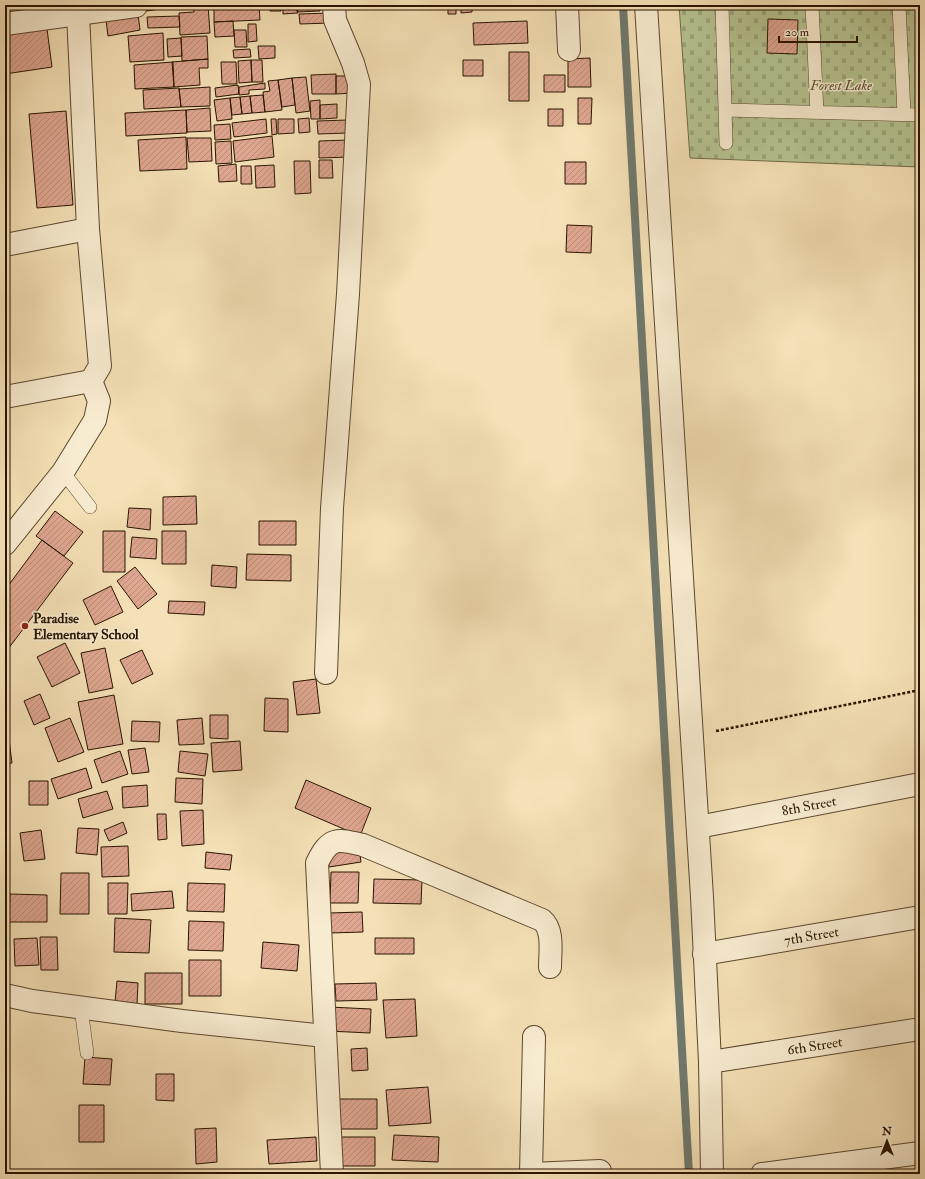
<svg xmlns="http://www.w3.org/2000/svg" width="925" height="1179" font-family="'IM FELL Double Pica',serif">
<defs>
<pattern id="cemetery-stones" width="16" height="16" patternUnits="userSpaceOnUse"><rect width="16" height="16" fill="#b6c492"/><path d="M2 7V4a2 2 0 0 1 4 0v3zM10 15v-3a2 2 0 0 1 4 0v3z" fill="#9ca87c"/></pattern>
<pattern id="building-hatch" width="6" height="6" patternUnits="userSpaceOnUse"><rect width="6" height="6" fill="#dfa691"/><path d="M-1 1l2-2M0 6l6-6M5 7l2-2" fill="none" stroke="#bf8e7b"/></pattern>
</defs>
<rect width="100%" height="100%" fill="#f5e1b7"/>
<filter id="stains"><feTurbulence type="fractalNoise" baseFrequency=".005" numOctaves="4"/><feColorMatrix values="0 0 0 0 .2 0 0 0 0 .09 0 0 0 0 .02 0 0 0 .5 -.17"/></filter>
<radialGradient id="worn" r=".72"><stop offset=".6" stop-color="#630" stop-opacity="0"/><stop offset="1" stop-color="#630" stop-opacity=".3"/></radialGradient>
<path fill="url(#cemetery-stones)" stroke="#706c49" d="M679,5H920V167L690,158Z"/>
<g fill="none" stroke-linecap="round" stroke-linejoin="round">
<path stroke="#70796d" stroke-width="8" d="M623,5L689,1174"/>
</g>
<path fill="url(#building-hatch)" stroke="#291400" d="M145,5H187L146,11Z
M194,5H208L210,33L180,35L179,13L194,12Z
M214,5H259L260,20L214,22Z
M270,5H281V11H270Z
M283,5H297L298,13L283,14Z
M297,5H320V11L297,12Z
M390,5H412V8L390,6Z
M448,5H456V14H448Z
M461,5H472V12L461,13Z
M330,13V23L300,24L299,14Z
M138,14L140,30L108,36L106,20Z
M179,16L180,27L148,28L147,17Z
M768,19L798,20L797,54L767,53Z
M233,21L234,36L215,37L214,22Z
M527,21L528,43L474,45L473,23Z
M248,24H256L257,41L248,42Z
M47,29L52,67L5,74V35Z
M234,30H246L247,47H235Z
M163,33L164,60L130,62L128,36Z
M207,36L208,59L182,61L181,37Z
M181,38L182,56L168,57L167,39Z
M258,46H275V58L259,59Z
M250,49L251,57L234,58L233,50Z
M509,52H529V101H509Z
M590,58L591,87H568V59Z
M208,59V68H199L200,85L174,87L172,62Z
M251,60L252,82L239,83L238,61Z
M251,60H262L263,82H252Z
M463,60H483V76H463Z
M173,62L174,87L135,89L134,65Z
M221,62H236L237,84H222Z
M336,74V94H312L311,75Z
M544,75H565V92H544Z
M336,76H353V93L336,94Z
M306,77L310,111L296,113L292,78Z
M292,78L295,105L282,107L278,80Z
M278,80L282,110L265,112L263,92L270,91L268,81Z
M265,83V89L249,90V94L239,95V87Z
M238,85L239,94L216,97L215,88Z
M210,87V106L181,107L179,89Z
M179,88L181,107L144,109L143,90Z
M263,95L265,112L252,113L250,96Z
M250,96L252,113L242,114L240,97Z
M240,97L242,114L232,115L230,98Z
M230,98L232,119L217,121L214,100Z
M578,98H592L591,124H578Z
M320,100V119H311L310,101Z
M337,104V118L320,119V105Z
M210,108L211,131L187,132L186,110Z
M548,109H563V126H548Z
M186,110L187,133L126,136L125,113Z
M66,111L73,205L37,208L29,114Z
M309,118L310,132L299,133L298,119Z
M266,119L267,133L234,137L232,123Z
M271,119H276L277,134L272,135Z
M278,119H294V133L278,134Z
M348,120V133L318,134L317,121Z
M230,124L231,139L215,140L214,125Z
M272,136L274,157L235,162L233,141Z
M186,137L187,169L140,171L138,140Z
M187,138H211L212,161L189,162Z
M349,140L350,157L319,158V141Z
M231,141L232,163L216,164L215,142Z
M319,160H332L333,178H319Z
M294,161H310L311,193L295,194Z
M565,162H586V184H565Z
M236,164L237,181L219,182L218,166Z
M274,165L275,187L256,188L255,166Z
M241,166H251L252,184H241Z
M567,225L592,226L591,253L566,252Z
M196,496L197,524L163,525V497Z
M129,508L151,509L150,530L127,527Z
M55,511L83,532L64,556L36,536Z
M259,521H296V545H259Z
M103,531H125V572H103Z
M162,531H186V564H162Z
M132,537L157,539L156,559L130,557Z
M42,540L73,563L5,653V590Z
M247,554L291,555V581L246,580Z
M212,565L237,567L236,588L211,586Z
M135,567L157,594L138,609L117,581Z
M111,586L123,612L95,625L83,600Z
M169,601L205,602L204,615L168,613Z
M65,643L80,673L52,687L37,657Z
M105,648L113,688L89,693L81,653Z
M142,650L153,674L132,684L120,660Z
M316,679L320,713L297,715L293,682Z
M40,694L50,718L34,725L24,701Z
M114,695L123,744L88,750L78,702Z
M265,698L288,699V732L264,731Z
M210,715H228V739L210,738Z
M70,718L84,752L58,762L45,728Z
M202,718L204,744L179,745L177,720Z
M132,721L160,722L159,742L131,741Z
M5,732H8L12,763L5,764Z
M240,741L242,770L213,772L211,743Z
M145,748L149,772L132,774L128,750Z
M120,751L128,774L102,783L94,760Z
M180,751L208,754L205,776L178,772Z
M86,768L92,788L58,799L51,779Z
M176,778L203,779L202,804L175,802Z
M306,780L371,808L360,836L295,808Z
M29,781H48V805H29Z
M147,785L148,806L123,808L122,787Z
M107,791L113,809L83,818L78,799Z
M203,810L204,844L182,846L180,811Z
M157,814H166L167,839L158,840Z
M123,822L127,833L109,841L104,830Z
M78,828L99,829L97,855L76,853Z
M41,830L45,859L24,861L20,833Z
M358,840L361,862L329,867L326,844Z
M128,846L129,876L102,877L101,847Z
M206,852L232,855L230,870L205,868Z
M331,872H359L358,903H330Z
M61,873H89V914H60Z
M374,879L422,880L421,904L373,903Z
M108,883H128L127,914H108Z
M188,883L225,884L224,912L187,911Z
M172,891L174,908L132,911L131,894Z
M10,894L47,895V922H9Z
M362,912L363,932L330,933L329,913Z
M115,918L151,920L149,953L114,952Z
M189,921L224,922L223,951L188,950Z
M40,937H57L58,970H41Z
M37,938L39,965L15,966L14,939Z
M375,938H414V954H375Z
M263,942L299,945L297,971L261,968Z
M189,960H221V996H189Z
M145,973H182V1004H145Z
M117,981L138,983L137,1004L115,1002Z
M376,983L377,1000L336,1001L335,984Z
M415,999L417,1036L386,1038L383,1000Z
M329,1007L371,1009L370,1033L328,1031Z
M367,1048L368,1070L352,1071L351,1049Z
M85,1057L112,1059L110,1085L83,1084Z
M156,1074H174V1101L156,1100Z
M428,1087L431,1123L389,1126L386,1090Z
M339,1099H377V1129H339Z
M79,1105H104V1142H79Z
M216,1128L217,1162L196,1164L195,1129Z
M394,1135L439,1137L438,1162L392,1160Z
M316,1137L317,1161L269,1164L267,1140Z
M341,1137H375V1166H342Z"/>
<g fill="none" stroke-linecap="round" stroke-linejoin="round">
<defs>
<path id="service" d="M722,5L726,143
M812,5L817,113
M899,5L904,114
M726,110L920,115
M63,472L90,507
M81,1008L87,1053"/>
<g id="minor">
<path d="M567,5L569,50"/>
<path d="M5,24L136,6"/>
<path d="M5,245L88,229"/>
<path d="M5,397L91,381L100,366L88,229L78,14"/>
<path d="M5,544L63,472L95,420L99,401L91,381"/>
<path d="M326,673L332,508L348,294L359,84L353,63L335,20L334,5"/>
<path id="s1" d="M698,827L920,784"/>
<path id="s2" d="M704,954L920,917"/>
<path d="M5,995L32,1001L182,1021L325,1036"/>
<path id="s3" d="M710,1062L920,1029"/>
<path d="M332,1174L317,863C330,836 338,839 363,845L542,920C554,930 550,952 550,967"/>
<path d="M531,1174L534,1037"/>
<path d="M531,1174L600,1171"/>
<path d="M762,1174L920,1153"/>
</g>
<path id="tertiary" d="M646,5L702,897L710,1062L712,1174"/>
</defs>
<use href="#service" stroke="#5c472e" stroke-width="14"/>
<use href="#minor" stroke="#5c472e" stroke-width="24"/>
<use href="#tertiary" stroke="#5c472e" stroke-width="24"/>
<path stroke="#291400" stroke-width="2.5" stroke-dasharray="3 2" stroke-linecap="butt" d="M716,731L920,690"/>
<use href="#service" stroke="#f8ecd0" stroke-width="13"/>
<use href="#minor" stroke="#f8ecd0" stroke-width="22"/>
<use href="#tertiary" stroke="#f8ecd0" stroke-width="22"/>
</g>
<circle fill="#8f2418" stroke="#f8ecd0" stroke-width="1.5" cx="25" cy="626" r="4"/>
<g text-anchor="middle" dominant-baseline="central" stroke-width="3" stroke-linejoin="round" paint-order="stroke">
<g font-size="14" font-style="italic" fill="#5a5233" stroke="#f8ecd0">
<text x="841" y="85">Forest Lake</text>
</g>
<g font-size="14" font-weight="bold" fill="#291400" stroke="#f8ecd0" text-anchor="start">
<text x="33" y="618">Paradise<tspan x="33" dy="16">Elementary School</tspan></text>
</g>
<g font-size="14" fill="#291400" stroke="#f8ecd0">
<text stroke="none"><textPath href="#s1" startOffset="113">8th Street</textPath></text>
<text stroke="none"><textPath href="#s2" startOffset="109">7th Street</textPath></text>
<text stroke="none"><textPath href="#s3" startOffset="106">6th Street</textPath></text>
</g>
</g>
<rect width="925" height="1179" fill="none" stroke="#f5e1b7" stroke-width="20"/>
<rect x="6" y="6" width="913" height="1167" fill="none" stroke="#291400" stroke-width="2"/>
<rect x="10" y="10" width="905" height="1159" fill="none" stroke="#291400"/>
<g transform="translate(887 1141)" stroke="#f8ecd0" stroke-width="3" paint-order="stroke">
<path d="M0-3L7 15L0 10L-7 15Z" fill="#291400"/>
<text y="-6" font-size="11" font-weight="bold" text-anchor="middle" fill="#291400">N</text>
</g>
<path d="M779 36v6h78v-6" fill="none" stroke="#291400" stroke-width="2"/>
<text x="785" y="36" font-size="12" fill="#291400" stroke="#f8ecd0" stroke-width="3" paint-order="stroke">20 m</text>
<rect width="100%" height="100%" filter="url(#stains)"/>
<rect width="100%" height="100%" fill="url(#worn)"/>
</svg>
